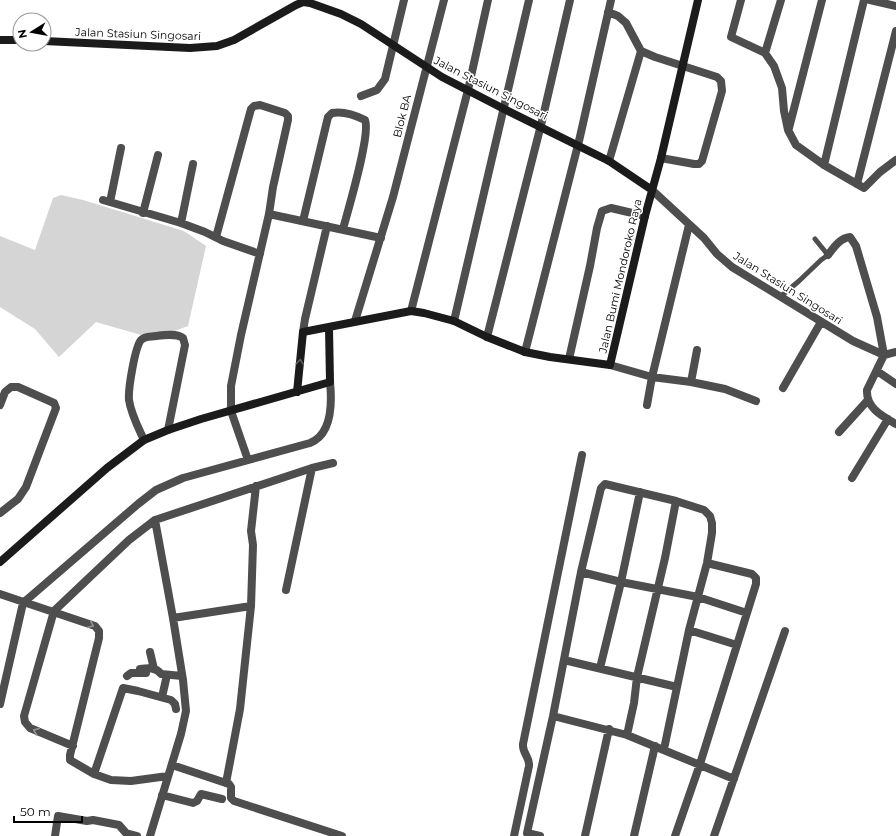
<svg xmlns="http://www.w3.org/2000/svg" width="896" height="836" font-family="Montserrat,sans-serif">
<rect width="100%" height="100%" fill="#fff"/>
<path fill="#d5d5d5" d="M61,195L83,200L184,231L206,246L188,326L166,334L141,335L96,322L59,357L35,329L0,307V236L35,250L53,198Z"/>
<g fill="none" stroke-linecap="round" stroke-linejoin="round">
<path stroke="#4e4e4e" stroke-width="5" d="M780,297L799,281L821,260L828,255L815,239"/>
<path stroke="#4e4e4e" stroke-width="8" d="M741,0L731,37L765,53L774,66L782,88L784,111L788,130L796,145L824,165L864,188L880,172L896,160
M870,0L896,6
M608,12L618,16L626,23L641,51L655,57L717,77L721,81L722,91L702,161L699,164H694L661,158
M765,53L781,0
M361,96L377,90L385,79L404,0
M789,128L822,0
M609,161L641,51
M824,165L864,0
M857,184L896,31
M652,190L704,238L717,254L732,267L853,341L884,355
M103,200L181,223L205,232L223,241L260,254
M110,202L121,148
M143,213L158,155
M269,214L381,238
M303,221L328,117L332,113C343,111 355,115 365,120C371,134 348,210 343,229
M181,223L193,164
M216,237L251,109L254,106L260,105L285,113L288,116V120L273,187L269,214L241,335L231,386V411L248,460
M828,255C834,247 840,238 850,237L856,246L877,317L884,355L867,390C866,408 882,416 896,424
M411,311L468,90L488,0
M355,321L393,197L444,0
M454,321L529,0
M303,332L305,319L327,226
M487,337L542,121L570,0
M525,352L579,141L611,0
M884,355L896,352
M569,359L590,266L597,228L602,211L611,208L645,216
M610,365L652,377L691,382L725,389L756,401
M877,371L896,384
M691,382L697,350
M783,388L821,322
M0,405L5,392L11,387H18L54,403L56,408L26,487L18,499L0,513
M647,405L652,377L689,225
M839,432L868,400
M144,440C138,427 131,414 129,400C128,389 135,347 141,340C145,336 151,337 156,336C164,335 176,333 183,338L185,345L168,430
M852,478L888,419
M581,572L621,582L698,597L747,613
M286,590L312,468
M0,594L89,624L95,626L99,631V638L70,755V760L94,774L111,780L131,781L168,776
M173,618L251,606
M689,630L737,645
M150,652L154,669
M564,660L677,687
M600,668L621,582L640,492
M140,669C148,668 156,667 161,674L182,676
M127,676L131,673H146
M162,697L167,675
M0,704L23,603L138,504L156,490L183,478L310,443C333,434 332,402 330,382
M553,716L627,735L734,779
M627,735L634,703L637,677L665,558L676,501
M73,746L30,728L25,722L24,716L54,611L129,540L155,520L312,468L333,463
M172,765L229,784L231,787V798L234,801L342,836
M94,774L123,688L138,691L171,700L175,704L176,709
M226,783L240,709L251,606L253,545L251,531L256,486
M162,795L193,803L197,801L201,794L222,799
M55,836L58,816L87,821L93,820L119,825L126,833L137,836
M150,836L181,734L186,711L183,680L173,618L155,520
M514,836L529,766C530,757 522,753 523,744L582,455
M540,836L527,833L553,716L581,572L601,488L605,484L676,501L704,510L710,516L712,523V533L707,563L689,630L664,749
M585,836L609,729
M634,836L655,746
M675,836L700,764L756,584V578L752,574L707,563
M714,836L785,631"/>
<path stroke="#1b1b1b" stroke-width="8" d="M0,40H20
M44,41L190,48L217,46L234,40L296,5L303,2L310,3L341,14L361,24L442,77L504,109L609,161L652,190
M297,392L303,332L411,311L424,313L454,321L487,337L525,352L550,357L610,365L645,216L661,158L698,0
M0,562L107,468L144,440L168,430L201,419L330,382L329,328"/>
</g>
<defs><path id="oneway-chevron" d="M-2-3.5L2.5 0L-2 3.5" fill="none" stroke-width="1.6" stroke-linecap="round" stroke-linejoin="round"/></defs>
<use stroke="#5f5f5f" href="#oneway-chevron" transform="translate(300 362) rotate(-84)"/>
<g stroke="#959595">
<use href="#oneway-chevron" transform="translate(91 625) rotate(25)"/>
<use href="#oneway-chevron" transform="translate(36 731) rotate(-158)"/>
</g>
<g text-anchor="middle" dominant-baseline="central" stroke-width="3" stroke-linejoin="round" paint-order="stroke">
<g font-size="11" fill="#000" stroke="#fff">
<text transform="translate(138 34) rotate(2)">Jalan Stasiun Singosari</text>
<text transform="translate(491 88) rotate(27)">Jalan Stasiun Singosari</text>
<text transform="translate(402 116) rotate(-76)">Blok BA</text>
<text transform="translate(620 276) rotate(-77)">Jalan Bumi Mondoroko Raya</text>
<text transform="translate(788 288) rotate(32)">Jalan Stasiun Singosari</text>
</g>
</g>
<g transform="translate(32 32) rotate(259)"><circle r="19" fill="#ffffff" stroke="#999999"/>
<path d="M0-3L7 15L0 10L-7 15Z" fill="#000000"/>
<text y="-6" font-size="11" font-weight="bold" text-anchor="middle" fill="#000000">N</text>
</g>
<path d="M14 816v6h68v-6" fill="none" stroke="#000000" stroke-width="2"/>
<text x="20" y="816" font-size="12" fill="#000000" stroke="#ffffff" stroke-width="3" paint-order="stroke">50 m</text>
</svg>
